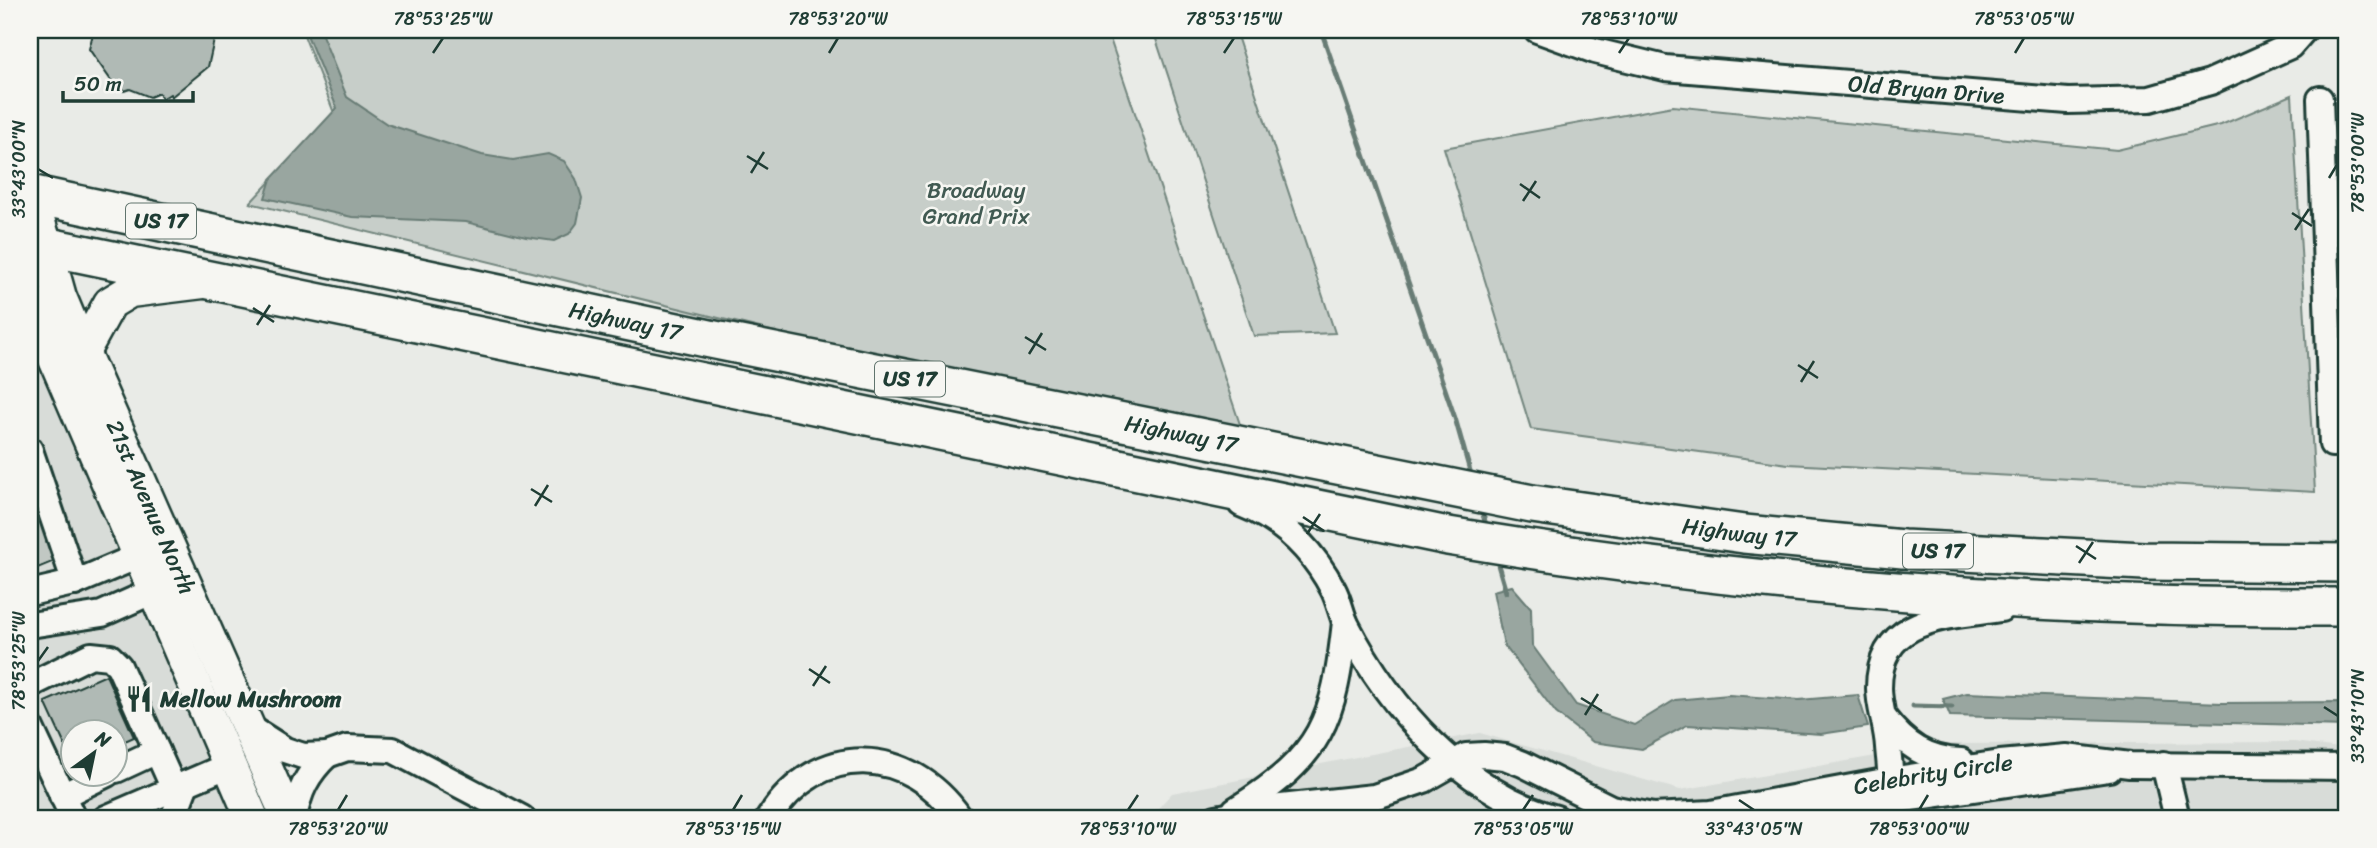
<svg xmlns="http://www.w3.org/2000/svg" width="2377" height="848" font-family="Sriracha,sans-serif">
<rect width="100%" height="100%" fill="#e9ebe7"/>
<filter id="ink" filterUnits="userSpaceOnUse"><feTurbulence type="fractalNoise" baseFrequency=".0143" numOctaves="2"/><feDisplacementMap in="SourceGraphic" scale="14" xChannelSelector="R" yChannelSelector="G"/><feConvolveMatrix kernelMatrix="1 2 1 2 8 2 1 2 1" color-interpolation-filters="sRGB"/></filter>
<g filter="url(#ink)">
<path fill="#d8dcd8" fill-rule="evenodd" d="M30,301L251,818H30ZM74,732H116V774H74Z
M1480,733L1680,790L1945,744L2294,742L2347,749V818H1149L1172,793Z"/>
<path fill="#c7cec9" stroke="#73867e" stroke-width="2" d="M302,30H1107L1248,448L250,203L334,113Z
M1153,30H1235L1335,333L1254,336Z
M2292,95L2315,492L1788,464L1531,429L1444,148L1673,106L2117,150L2221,125Z"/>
<path fill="#99a6a0" stroke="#687c75" stroke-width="2" d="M305,30H320L347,97L387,124L482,155L513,160L548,154L564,161L576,179L582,198L577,223L569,234L554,241L526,237L466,222L352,217L265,198L271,179L337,108Z
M1512,586L1531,608L1532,645L1576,705L1634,725L1675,700L1729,695L1799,700L1858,695L1868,727L1821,734L1687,725L1642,749L1593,742L1556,713L1504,645L1493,591Z
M1967,693L2222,703L2347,702V726L1950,716L1943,699Z"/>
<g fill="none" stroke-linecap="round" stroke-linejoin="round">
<path stroke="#687c75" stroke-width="5" d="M1321,30L1455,418L1472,478
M1481,508L1487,528
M1496,558L1506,592
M1913,706L1952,707"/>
</g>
<path fill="#b0bab5" stroke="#1f3d34" stroke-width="2" d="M94,30H202L207,38L214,40L208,67L171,97L170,94L162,99L159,93L150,97L130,89L124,91L119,83L115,86L89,49Z
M30,496L52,562L30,571Z
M106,675L134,737L116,745V732H74V765L45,702Z"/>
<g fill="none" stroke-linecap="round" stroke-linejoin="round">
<path stroke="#c1c8c3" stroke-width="24" stroke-dasharray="24 12" stroke-linecap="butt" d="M30,519L39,516
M30,538L46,531
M30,557L52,548"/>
<defs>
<g id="minor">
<path id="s1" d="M1537,30L1595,51L1665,68L2068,101L2150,99L2210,82L2290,46L2304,30"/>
<path d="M2320,99L2332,444L2347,443"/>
<path d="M30,450L75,583"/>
<path d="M1241,504C1282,520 1312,549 1333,589C1339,600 1341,613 1346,624C1389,708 1463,792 1556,818"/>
<path d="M30,593L77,582L155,549"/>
<path d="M30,625L102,614L169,584"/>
<path d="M30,685L91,655L110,657L119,666L174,789"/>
<path d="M1885,719C1905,745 1927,760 1961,761"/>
<path d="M246,725L285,750L303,756L327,755L347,748L393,750L522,818"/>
<path d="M30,726L73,818"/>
<path d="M2164,764L2177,818"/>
<path d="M116,770L157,751"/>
<path d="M1888,795C1893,781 1889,762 1888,747C1887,727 1879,707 1879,688C1879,615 1949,617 2001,609"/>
<path d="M62,796L107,774"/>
<path d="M1235,810C1323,755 1334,721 1345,622"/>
<path d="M106,818L229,765"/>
<path d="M173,818L186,784"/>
<path d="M294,818C299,791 307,774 327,755"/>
<path d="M769,818C818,740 909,745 960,818"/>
<path id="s2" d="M1216,818L1272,808L1374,797L1424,780L1466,756L1484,755L1505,757L1523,764L1611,808L1653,816L1711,813L1890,780L2000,763L2066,757L2130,765L2347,767"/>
<path d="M1806,818L1885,802L2109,769"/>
</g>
<g id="major">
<path id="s3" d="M31,194L60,297L83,352L288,818"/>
<path d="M30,301L252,818"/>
<path d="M83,352L110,303L130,291L203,282"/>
</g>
<g id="highway">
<path id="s4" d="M30,194L710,339L1532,504L1744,534L1903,549L2144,561L2347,563"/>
<path d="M30,243L1448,536C1745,586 2045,609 2347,607"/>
</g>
</defs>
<use href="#minor" stroke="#1f3d34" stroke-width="30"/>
<use href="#major" stroke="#1f3d34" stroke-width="37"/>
<use href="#highway" stroke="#1f3d34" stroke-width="42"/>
<use href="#minor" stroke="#f6f6f2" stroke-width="24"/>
<use href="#major" stroke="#f6f6f2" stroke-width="32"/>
<use href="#highway" stroke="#f6f6f2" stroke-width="37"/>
</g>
</g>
<path fill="none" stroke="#1f3d34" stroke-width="2.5" d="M433,53L443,38M829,53L838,38M1224,53L1234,38M1619,53L1629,38M2015,53L2024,38M747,156L768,169M38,169L53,178M751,173L764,152M2329,178L2338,163M1520,184L1540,198M1523,201L1536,181M2292,213L2312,226M2295,230L2309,209M253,308L274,322M257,325L270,305M1025,337L1046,350M1029,354L1042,333M1798,365L1818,378M1801,382L1814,361M531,489L552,502M535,506L548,485M1303,517L1324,531M1307,534L1320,514M2076,546L2096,559M2079,563L2093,542M38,661L48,647M809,669L830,683M813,686L826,666M1581,698L1602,711M2324,707L2338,716M1585,715L1598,694M1739,800L1754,810M338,810L347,795M733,810L742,795M1128,810L1138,795M1523,810L1533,795M1919,810L1928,795"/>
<defs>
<symbol id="restaurant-bare" viewBox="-9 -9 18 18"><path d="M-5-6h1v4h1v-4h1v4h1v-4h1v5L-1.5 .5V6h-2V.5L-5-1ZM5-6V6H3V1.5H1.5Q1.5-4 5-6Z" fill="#1f3d34" stroke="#f6f6f2" stroke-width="2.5" paint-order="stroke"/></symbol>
</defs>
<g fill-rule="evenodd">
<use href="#restaurant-bare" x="120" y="680" width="38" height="38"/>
</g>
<g text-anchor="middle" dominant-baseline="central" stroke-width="5" stroke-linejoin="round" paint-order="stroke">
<g fill="#f6f6f2" stroke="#60746d" stroke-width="2">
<rect x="126" y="203.5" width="70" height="35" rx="5"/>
<rect x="875" y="361.5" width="70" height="35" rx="5"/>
<rect x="1903" y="533.5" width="70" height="35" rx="5"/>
</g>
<g font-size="21" font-weight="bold" fill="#1f3d34">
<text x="161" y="221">US 17</text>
<text x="910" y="379">US 17</text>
<text x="1938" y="551">US 17</text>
</g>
<g font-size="23" fill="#1f3d34" stroke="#f6f6f2">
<text stroke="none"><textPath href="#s1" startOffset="396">Old Bryan Drive</textPath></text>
<text stroke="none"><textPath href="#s4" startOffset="609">Highway 17</textPath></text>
<text stroke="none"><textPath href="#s4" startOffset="1176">Highway 17</textPath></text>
<text stroke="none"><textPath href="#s3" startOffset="336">21st Avenue North</textPath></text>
<text stroke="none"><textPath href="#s4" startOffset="1743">Highway 17</textPath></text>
<text stroke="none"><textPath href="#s2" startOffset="744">Celebrity Circle</textPath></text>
</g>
<g font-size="23" fill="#415a52" stroke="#f6f6f2">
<text x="976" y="190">Broadway<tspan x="976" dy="26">Grand Prix</tspan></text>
</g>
<g font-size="23" font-weight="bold" fill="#1f3d34" stroke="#f6f6f2" text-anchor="start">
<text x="160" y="699">Mellow Mushroom</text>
</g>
</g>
<rect width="2377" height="848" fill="none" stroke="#f6f6f2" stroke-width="77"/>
<g transform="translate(94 753) rotate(33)"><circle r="33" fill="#f6f6f2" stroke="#a0aca6" stroke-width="2"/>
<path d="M0-5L12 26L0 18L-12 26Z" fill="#1f3d34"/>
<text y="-10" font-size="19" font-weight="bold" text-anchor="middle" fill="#1f3d34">N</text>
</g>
<path d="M63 91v10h130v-10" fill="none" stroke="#1f3d34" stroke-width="3.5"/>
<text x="74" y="91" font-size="21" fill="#1f3d34" stroke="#f6f6f2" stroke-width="5" paint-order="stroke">50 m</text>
<rect x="38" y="38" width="2300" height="772" fill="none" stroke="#1f3d34" stroke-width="2.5"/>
<g font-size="18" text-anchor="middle" fill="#1f3d34">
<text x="443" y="25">78°53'25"W</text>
<text x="838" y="25">78°53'20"W</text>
<text x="1234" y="25">78°53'15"W</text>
<text x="1629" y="25">78°53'10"W</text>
<text x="2024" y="25">78°53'05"W</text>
<text transform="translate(2358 163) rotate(-90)" y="6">78°53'00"W</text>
<text transform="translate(19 169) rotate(-90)" y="6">33°43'00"N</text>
<text transform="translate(19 661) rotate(-90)" y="6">78°53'25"W</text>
<text transform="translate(2358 716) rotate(-90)" y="6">33°43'10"N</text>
<text x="338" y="835">78°53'20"W</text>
<text x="733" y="835">78°53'15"W</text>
<text x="1128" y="835">78°53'10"W</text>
<text x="1523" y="835">78°53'05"W</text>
<text x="1754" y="835">33°43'05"N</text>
<text x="1919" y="835">78°53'00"W</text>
</g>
</svg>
